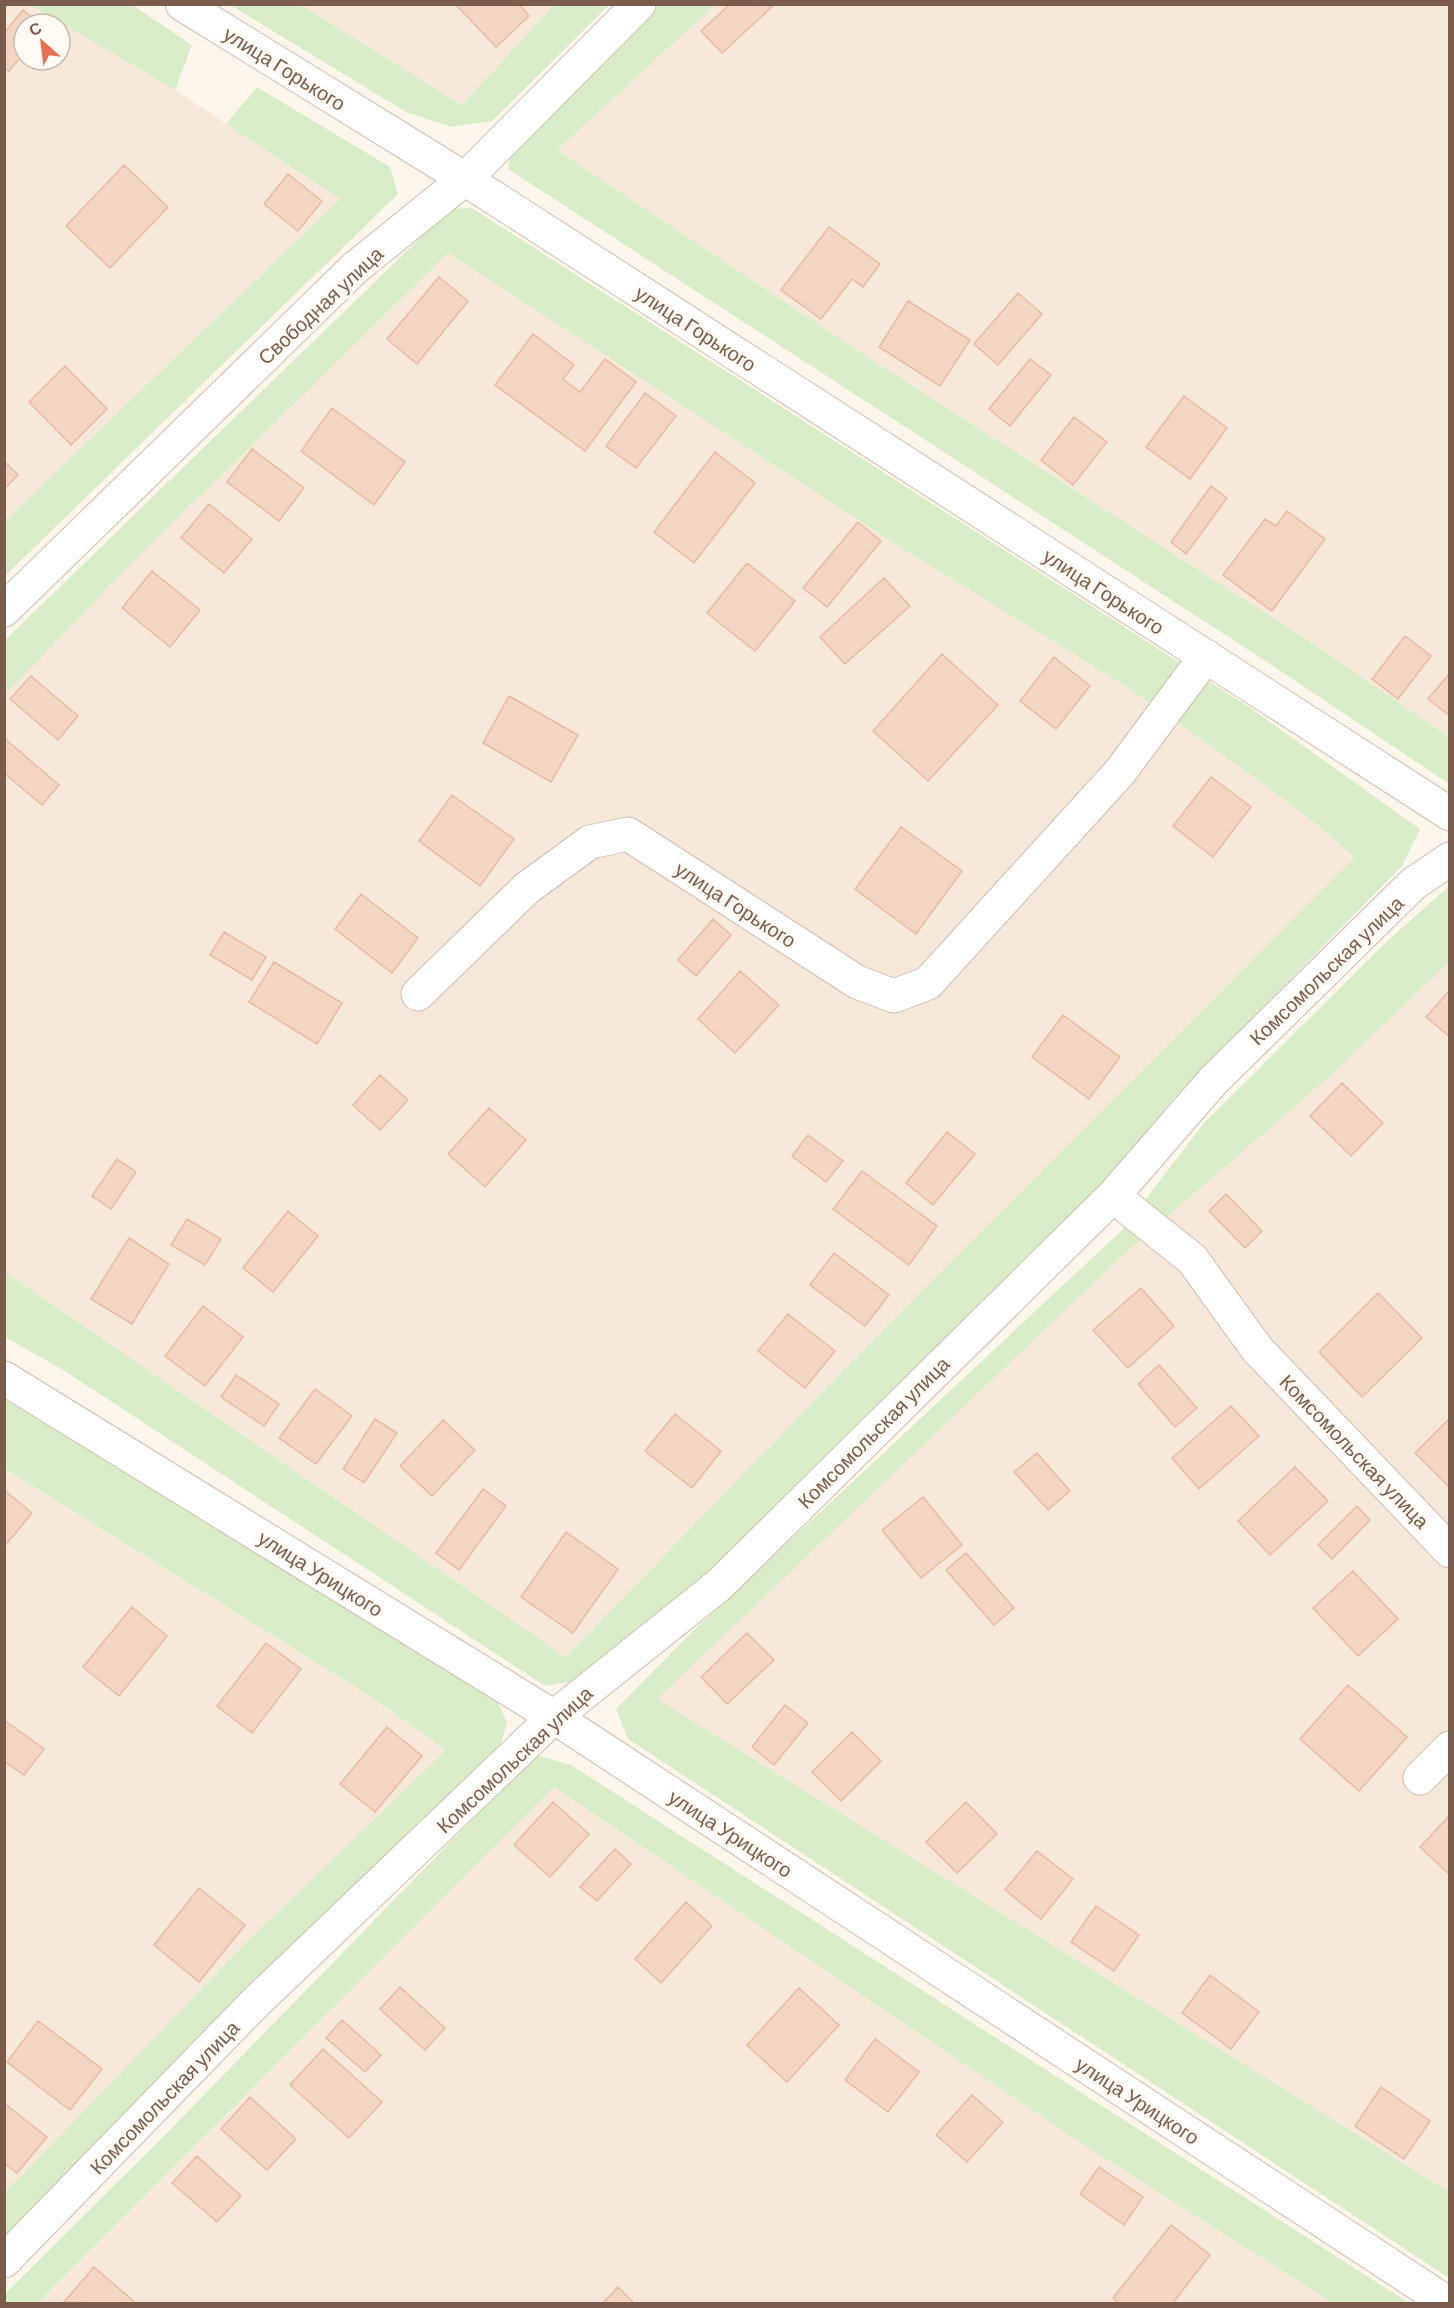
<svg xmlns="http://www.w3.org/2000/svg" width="1454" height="2308" font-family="Barlow,sans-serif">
<rect width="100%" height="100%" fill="#fdf6ec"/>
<path fill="#f5e8da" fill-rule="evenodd" d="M31,4L175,90L340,199L5,521V5ZM24,24H60V60H24Z
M301,5H554L462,105Z
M715,5H1449V737L1309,641L857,350L557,150Z
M448,253L903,549L1121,683L1258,780L1324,830L1354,859L839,1375L566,1657L5,1272L4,694L137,558Z
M1449,962V2192L656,1699L1123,1255L1329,1077Z
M4,1469L370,1696L446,1750L247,1942L5,2194Z
M554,1787L1084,2145L1333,2303L38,2304Z"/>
<path fill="#d8ecc9" d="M31,5H132L192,45L175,90Z
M230,5H301L462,105L554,5H609L492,121L451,127L406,112Z
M657,5H715L557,150L857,350L1309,641L1449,737V784L1273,666L508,169L510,153Z
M257,87L390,167L398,194L5,576V521L340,199L226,124Z
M472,208L1252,709L1420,829L1402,866L1173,1099L1099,1195L694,1593L578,1680L545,1686L63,1370L5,1337V1272L566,1657L839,1375L1354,858L1324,830L1258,780L1121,683L903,549L448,253L137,558L5,694V640L450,209Z
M1449,886V962L1329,1077L1123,1255L657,1699L1449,2192V2278L628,1739L616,1709L692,1632L1122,1230L1204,1123L1383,945Z
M5,1396L497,1700L507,1723L500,1747L5,2242L4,2194L247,1942L446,1750L370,1696L5,1469Z
M535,1755L571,1765L1409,2303H1333L1084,2145L554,1787L38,2303L5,2304V2294L168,2132Z"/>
<path fill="#f3d5c3" stroke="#e6bba3" stroke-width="1.5" d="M459,4H519L529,16L496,47L457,6Z
M730,4L773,6L722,53L701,31Z
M23,10L40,24H24V53L9,71L4,68V33Z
M124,165L168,207L110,268L66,226Z
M288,174L322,201L298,231L264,204Z
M829,227L880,264L863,287L852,279L821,319L781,290Z
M439,277L468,301L417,364L387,339Z
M1018,293L1042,314L998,365L974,344Z
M908,301L970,340L940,386L879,347Z
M533,334L574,365L563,379L580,392L605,359L636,382L585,451L495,385Z
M1030,359L1051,375L1010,426L989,409Z
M65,366L107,409L71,445L29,402Z
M645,393L676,416L636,468L606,446Z
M1184,396L1227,428L1190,479L1146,447Z
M332,408L405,462L374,505L301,451Z
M1074,417L1107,442L1073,485L1041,460Z
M252,449L304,488L279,521L227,482Z
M715,452L755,483L694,563L654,532Z
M4,461L18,475L4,489Z
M1211,486L1227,498L1186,554L1171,542Z
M209,504L252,539L224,573L181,538Z
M1287,511L1325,539L1272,611L1223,575L1265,519L1276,526Z
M858,522L881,541L827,607L803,588Z
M747,563L795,601L755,651L707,613Z
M152,571L200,610L170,647L122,608Z
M884,578L910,606L845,664L820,637Z
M1405,636L1431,656L1398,699L1372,679Z
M942,654L998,705L928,781L873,731Z
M1054,657L1090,686L1056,729L1020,701Z
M1450,673V716L1428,699Z
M31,676L78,716L58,740L10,699Z
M509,696L578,735L551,782L483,743Z
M4,738L59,785L42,805L4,773Z
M1211,777L1251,807L1213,857L1173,826Z
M452,795L514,839L480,886L419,841Z
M901,827L962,871L916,934L855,889Z
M361,894L418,938L392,973L335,929Z
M713,919L731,935L696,976L678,960Z
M224,932L266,957L252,980L210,955Z
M274,962L342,1003L317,1044L249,1002Z
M740,971L779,1005L735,1053L698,1019Z
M1450,990V1037L1426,1017Z
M1063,1015L1120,1057L1089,1099L1032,1057Z
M380,1075L408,1100L380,1130L353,1105Z
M1342,1083L1383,1123L1351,1156L1310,1116Z
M489,1108L526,1140L485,1187L448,1154Z
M947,1132L975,1154L933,1205L906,1183Z
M808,1135L843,1161L826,1182L792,1156Z
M117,1159L136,1172L111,1209L92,1196Z
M862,1171L937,1226L909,1265L833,1209Z
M1226,1194L1262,1231L1245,1248L1209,1211Z
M288,1211L318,1236L273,1292L243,1268Z
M187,1219L221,1239L205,1265L171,1245Z
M129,1238L169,1264L132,1324L91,1299Z
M834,1253L889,1295L865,1326L810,1285Z
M1141,1288L1174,1326L1128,1368L1093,1330Z
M1378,1293L1422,1338L1362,1397L1319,1352Z
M203,1306L243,1337L205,1386L165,1356Z
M788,1314L835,1351L805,1388L758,1351Z
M1159,1365L1197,1408L1175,1427L1138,1384Z
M236,1375L279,1404L264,1426L221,1397Z
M315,1389L352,1416L316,1464L279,1438Z
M1231,1406L1259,1436L1199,1489L1172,1458Z
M675,1414L721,1451L692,1488L645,1451Z
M1450,1418V1488L1415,1453Z
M375,1419L397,1433L364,1483L343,1469Z
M443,1420L475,1450L432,1496L400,1466Z
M1037,1453L1070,1491L1048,1510L1014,1472Z
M1295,1467L1328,1501L1270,1555L1238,1521Z
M483,1489L506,1506L459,1570L436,1553Z
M4,1490L32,1513L4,1547Z
M923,1497L962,1545L921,1578L882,1530Z
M1357,1506L1370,1520L1332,1559L1318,1545Z
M566,1532L618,1569L573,1633L521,1597Z
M966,1553L1014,1608L994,1625L946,1570Z
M1353,1571L1398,1619L1358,1656L1313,1608Z
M132,1607L167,1636L119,1696L83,1667Z
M747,1633L774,1660L727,1704L701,1677Z
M266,1643L301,1669L252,1733L217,1706Z
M1348,1685L1407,1737L1359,1791L1300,1739Z
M785,1705L808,1723L774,1765L752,1747Z
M4,1720L44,1749L24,1775L4,1761Z
M387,1727L422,1756L375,1812L340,1784Z
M852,1732L881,1761L841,1801L812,1772Z
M553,1802L589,1834L550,1877L514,1845Z
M966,1802L997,1834L957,1873L926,1842Z
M1450,1815V1875L1420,1847Z
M615,1849L631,1864L597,1901L580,1887Z
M1037,1851L1073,1879L1041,1919L1005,1890Z
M199,1888L245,1925L199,1982L154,1945Z
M686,1902L712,1926L661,1983L635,1959Z
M1096,1906L1139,1935L1114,1971L1071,1942Z
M1210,1975L1259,2012L1231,2049L1182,2013Z
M400,1987L445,2028L425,2050L380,2009Z
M799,1988L839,2025L787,2082L747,2045Z
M342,2020L381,2055L365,2072L326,2038Z
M38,2021L102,2069L70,2110L7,2062Z
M875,2039L919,2072L888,2112L845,2080Z
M323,2049L382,2102L349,2138L290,2085Z
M1381,2087L1430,2121L1404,2159L1355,2126Z
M972,2095L1003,2122L967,2162L936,2135Z
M250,2097L296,2139L267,2170L221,2129Z
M4,2103L47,2137L17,2173L4,2163Z
M197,2156L241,2196L217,2222L172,2183Z
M1099,2167L1143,2197L1124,2225L1080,2194Z
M1171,2225L1210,2255L1172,2304H1119L1113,2298Z
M94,2267L137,2304L64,2302Z
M618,2287L635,2304H602Z"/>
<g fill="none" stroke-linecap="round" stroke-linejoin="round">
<defs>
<path id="minor" d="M182,4L465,179L1450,814
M418,994L527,888L590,842L628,834L857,982L894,996L928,983L1120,772L1206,656
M1113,1196L1192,1259L1257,1349L1450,1551
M4,1378L554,1717L1449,2304
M1420,1778L1450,1748
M4,2261L253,2005L554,1717L719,1585L1113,1196L1213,1081L1413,884L1450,859"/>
<path id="tertiary" d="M4,610L356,267L465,179L639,4"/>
</defs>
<use href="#minor" stroke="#d1beb0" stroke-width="35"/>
<use href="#tertiary" stroke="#d1beb0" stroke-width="35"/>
<use href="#minor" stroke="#fff" stroke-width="33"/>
<use href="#tertiary" stroke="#fff" stroke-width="33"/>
</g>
<g text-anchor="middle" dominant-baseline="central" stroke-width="6" stroke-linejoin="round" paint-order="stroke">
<g font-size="20" fill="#7a5c4d" stroke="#fffaf3">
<text transform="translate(285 68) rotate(32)">улица Горького</text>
<text transform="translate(320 305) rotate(-43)">Свободная улица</text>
<text transform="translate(696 328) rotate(33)">улица Горького</text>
<text transform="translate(1104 591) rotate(33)">улица Горького</text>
<text transform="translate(736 904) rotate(33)">улица Горького</text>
<text transform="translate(1326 970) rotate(-44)">Комсомольская улица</text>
<text transform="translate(873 1432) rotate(-45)">Комсомольская улица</text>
<text transform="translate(1355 1451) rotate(46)">Комсомольская улица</text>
<text transform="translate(321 1573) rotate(32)">улица Урицкого</text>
<text transform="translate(514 1759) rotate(-43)">Комсомольская улица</text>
<text transform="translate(731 1833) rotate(33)">улица Урицкого</text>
<text transform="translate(164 2097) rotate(-46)">Комсомольская улица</text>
<text transform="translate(1138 2100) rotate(33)">улица Урицкого</text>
</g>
</g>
<rect width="1454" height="2308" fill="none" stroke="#7a5c4d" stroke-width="12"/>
<g transform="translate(42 42) rotate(332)"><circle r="28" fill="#fffaf3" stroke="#cabbb1" stroke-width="1.5"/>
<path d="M0-4.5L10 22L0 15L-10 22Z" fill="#e76f51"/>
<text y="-9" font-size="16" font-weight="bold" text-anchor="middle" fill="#7a5c4d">С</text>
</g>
</svg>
